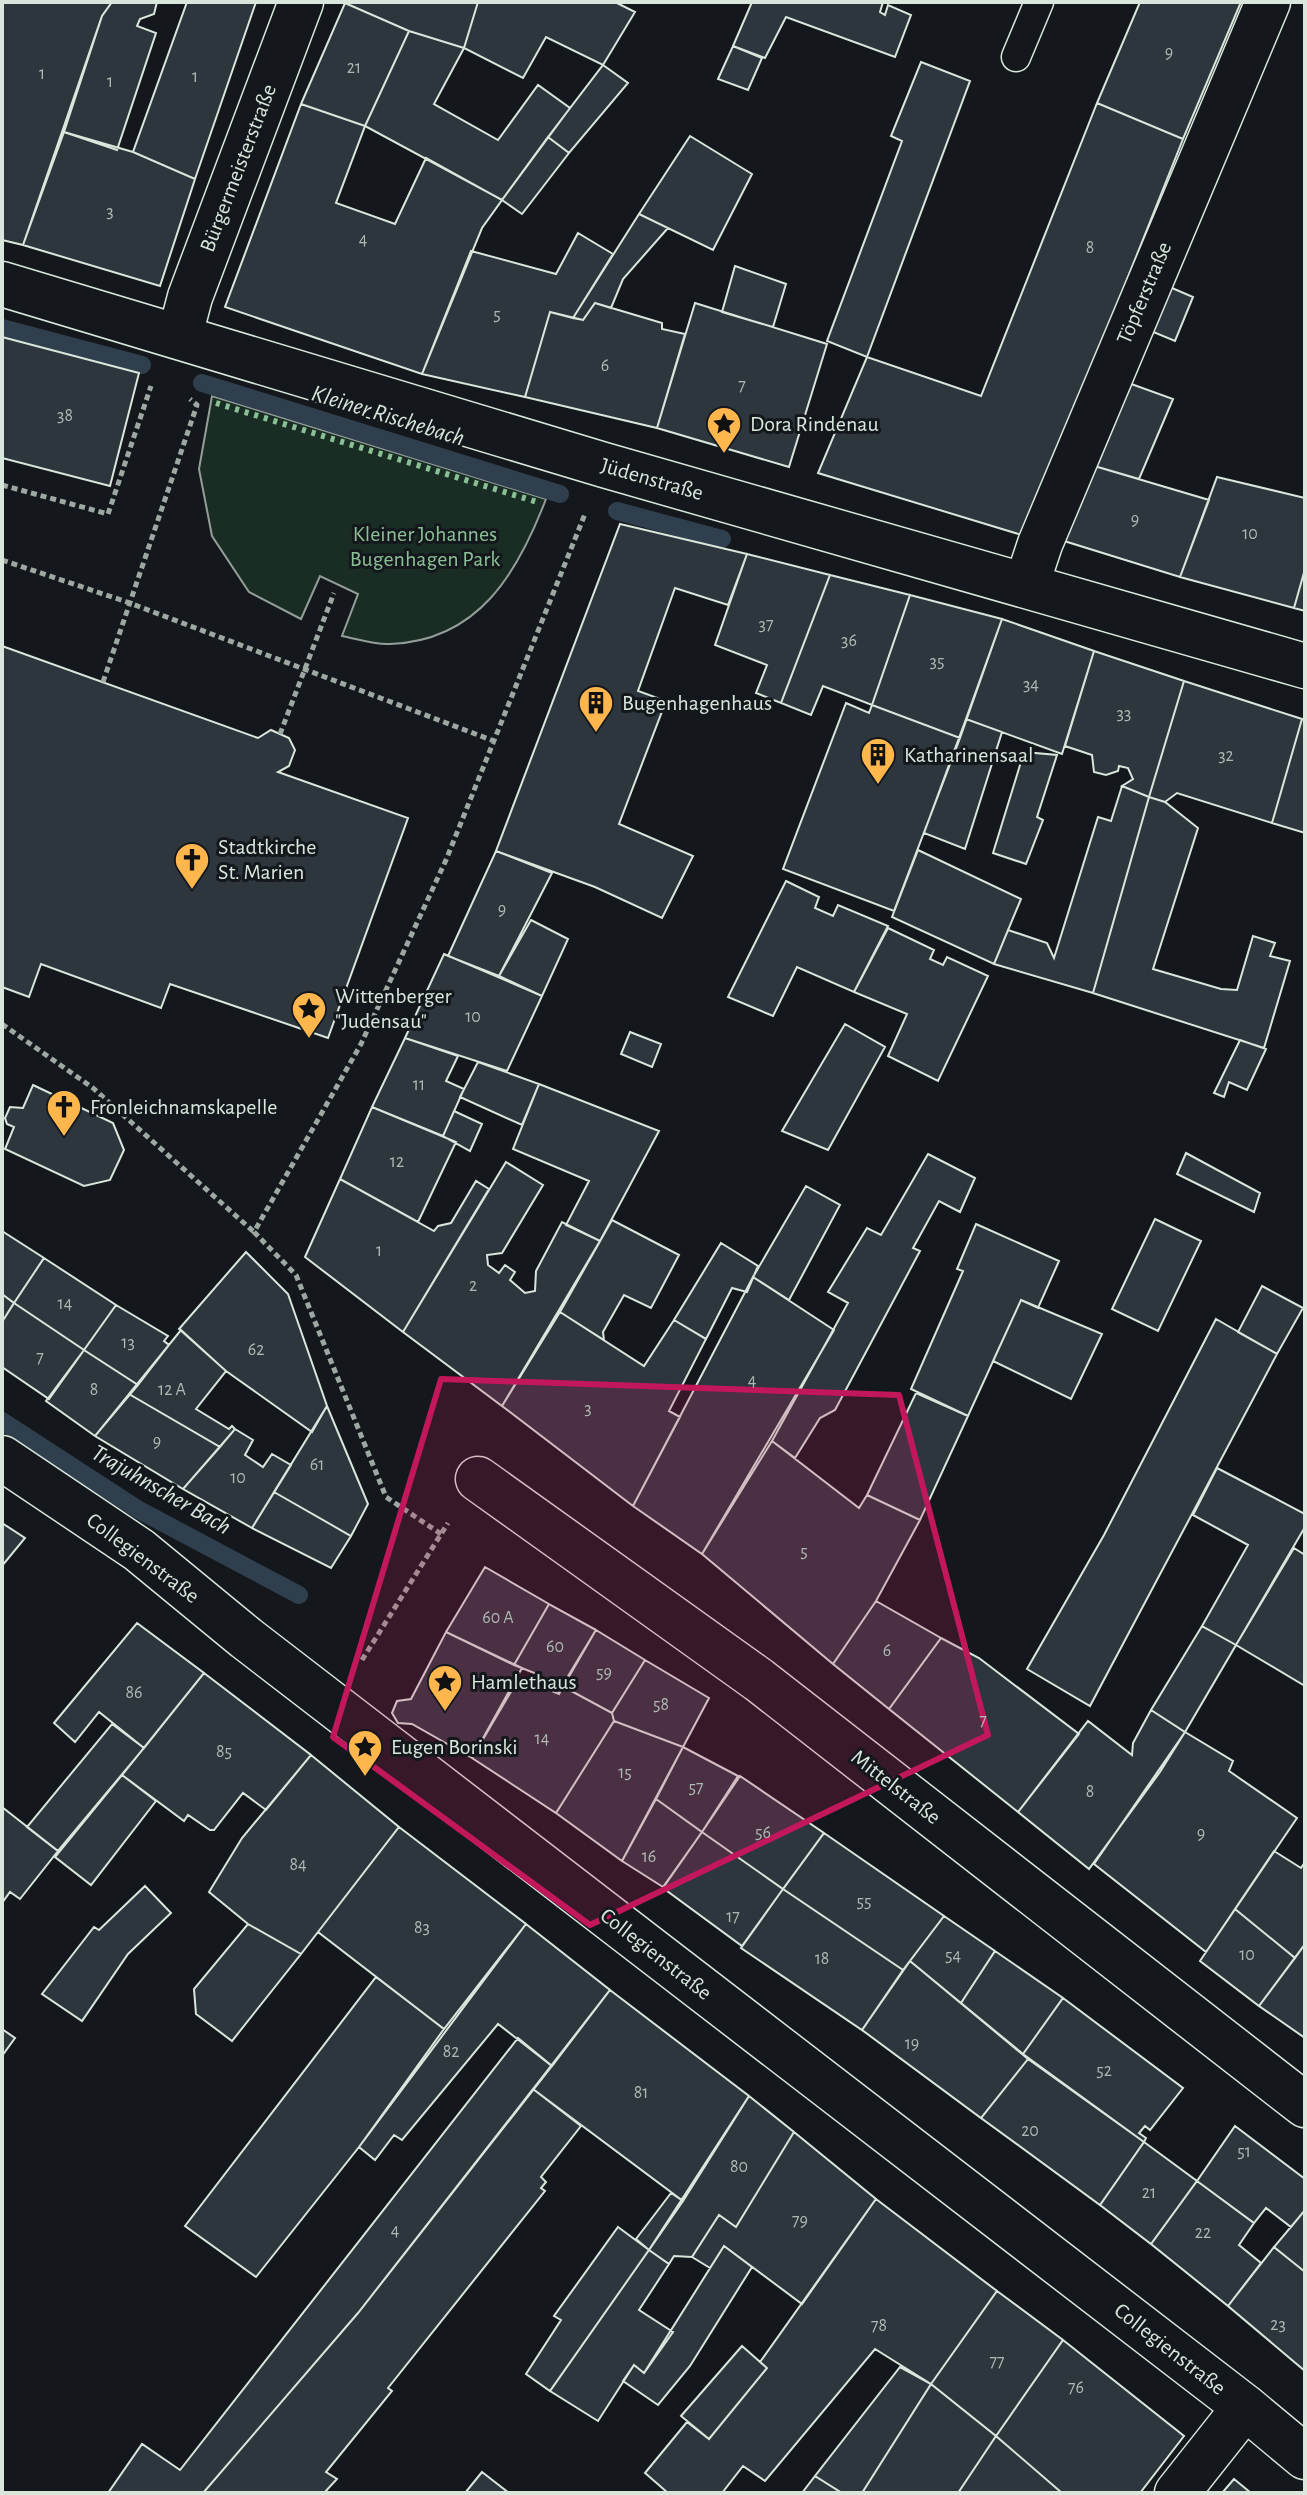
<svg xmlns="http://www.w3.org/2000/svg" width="1307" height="2495" font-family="'Alegreya Sans',sans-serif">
<rect width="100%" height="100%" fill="#14181c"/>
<path fill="#1a2d24" stroke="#939e99" stroke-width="2" d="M212,396L546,499C518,572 479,641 390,644C375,645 357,639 342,636L358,594L320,576L301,619L249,592L212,536L199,469Z"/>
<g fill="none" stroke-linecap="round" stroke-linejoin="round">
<path stroke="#2f3f4d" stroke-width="18" d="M2,328L142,365
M202,383L560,494
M617,511L722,539
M2,1421L139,1510L299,1595"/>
</g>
<path fill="#2c363c" stroke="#d8e6dc" stroke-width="2" d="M2,2H112L102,16L23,245L2,240Z
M112,2H157L154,14L140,19L137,26L156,33L117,150L64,132L102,16Z
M187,2H256L195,179L133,152Z
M478,2L464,48L409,31L345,3Z
M478,2H615L635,12L603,65L546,37L523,78L464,48Z
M752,2H883L880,12L885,15L888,5L911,15L895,57L786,17L765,58L733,46Z
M1140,2H1241L1183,139L1097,103Z
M345,3L409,31L365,126L301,104Z
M409,31L464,48L434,104L498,140L538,85L570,108L502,200L365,126Z
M733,46L762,58L748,90L718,79Z
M921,62L970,81L867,357L827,341L902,141L891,136Z
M603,65L628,83L569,153L548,137Z
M1097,103L1183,139L1025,536L818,473L867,357L981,396Z
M301,104L365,126L336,203L395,224L426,158L502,200L482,228L422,374L225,307Z
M64,132L133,152L195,179L160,286L23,245Z
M690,136L752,174L713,250L639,214Z
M548,137L569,153L522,214L502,200Z
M639,214L668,228L623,279L611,308L595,303L583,320L573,318Z
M578,233L613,254L573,318L550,312L525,397L422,374L471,251L556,274Z
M735,266L786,284L773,327L722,312Z
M1165,285L1193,297L1175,341L1146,329Z
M595,303L662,323V329L685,334L657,428L525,397L550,312L583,320Z
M695,303L827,344L789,467L657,428Z
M2,337L139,373L110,486L2,458Z
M1123,381L1173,399L1139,479L1091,465Z
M1091,465L1209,500L1180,577L1061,540Z
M1217,477L1305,498V569L1294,608L1180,577Z
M620,524L747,554L728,605L675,588L638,691L666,701L619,824L693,856L662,918L595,887L496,851Z
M747,554L830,575L781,703L756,693L767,665L715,645Z
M1305,569V611L1294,608Z
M830,575L910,595L872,705L823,686L811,715L781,703Z
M910,595L1002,619L960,738L872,705Z
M1002,619L1094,651L1062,754L966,719Z
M2,646L258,738L271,730L289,738L295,750L289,766L278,772L408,818L328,1038L170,984L161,1008L41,964L29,997L2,987Z
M1094,651L1184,681L1149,797L1122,786L1133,779L1128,768L1119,766L1118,771L1106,775L1094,772L1092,755L1065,746Z
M1184,681L1302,719L1272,823L1177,793L1165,802L1149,797Z
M846,703L869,713L872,705L960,738L894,911L783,869Z
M966,719L1002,732L965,849L924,833Z
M1302,719L1305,720V833L1272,823Z
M1024,752L1057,755L1037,817L1043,820L1026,864L993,853Z
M1122,786L1149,797L1093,993L994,964L1008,930L1047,943L1054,958L1098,817L1111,821Z
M1149,797L1165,802L1198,828L1153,969L1221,989L1237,990L1253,936L1275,943L1270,956L1290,961L1264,1048L1093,993Z
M918,850L1021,899L994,964L892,917Z
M496,851L552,873L499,976L448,956Z
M786,881L819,897L815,908L833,916L838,905L888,926L854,992L797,967L773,1016L728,997Z
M531,920L568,939L542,996L499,976Z
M888,928L934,950L930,959L943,965L947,957L988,976L938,1081L888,1056L907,1014L854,992Z
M444,954L542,996L507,1071L405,1038Z
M845,1024L885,1047L828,1150L782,1131Z
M630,1032L661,1044L652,1067L621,1054Z
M405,1038L458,1056L446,1081L464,1089L443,1136L372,1107Z
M1240,1040L1266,1049L1247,1090L1229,1082L1224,1097L1214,1093Z
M478,1062L539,1084L522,1125L460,1097Z
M539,1084L659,1131L600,1241L566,1225L589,1181L513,1149Z
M33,1085L113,1123L124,1150L110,1180L84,1186L5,1149L14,1127L7,1124L5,1118L10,1107L23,1108Z
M372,1107L456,1142L418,1222L340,1179Z
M454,1111L482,1124L470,1151L443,1136Z
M1186,1153L1260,1193L1254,1212L1177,1174Z
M928,1154L975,1178L960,1212L939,1201L913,1248L920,1251L835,1410L820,1418L795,1458L772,1441L848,1303L828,1292L867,1228L881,1235Z
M506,1162L543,1185L502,1253L487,1255L488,1265L499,1273L505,1265L515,1272L510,1280L525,1293L535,1291L536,1271L562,1222L600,1241L502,1406L403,1332Z
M340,1179L434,1231L438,1226L451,1223L476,1181L489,1189L403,1332L305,1257Z
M806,1186L840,1205L789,1300L753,1277Z
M1155,1219L1201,1241L1158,1331L1112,1309Z
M612,1220L679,1255L651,1308L624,1295L603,1332L604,1340L560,1312Z
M976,1224L1059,1261L1038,1308L1021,1300L968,1416L911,1389L963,1271L957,1269Z
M2,1231L44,1258L14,1303L2,1294Z
M721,1243L758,1266L747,1292L732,1288L706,1339L674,1320Z
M246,1252L288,1294L327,1406L312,1432L226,1371L179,1329Z
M44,1258L116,1305L84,1350L14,1303Z
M753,1277L834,1330L702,1554L633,1506Z
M1262,1286L1303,1308L1277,1354L1238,1332Z
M2,1294L14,1303L2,1322Z
M1021,1300L1102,1334L1071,1399L993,1361Z
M14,1303L84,1350L49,1399L2,1367V1322Z
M116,1305L168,1336L164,1341L169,1345L138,1385L84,1350Z
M560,1312L644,1366L674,1320L706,1339L669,1411L680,1417L633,1506L502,1406Z
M1216,1319L1277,1354L1090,1706L1027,1669L1104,1535Z
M181,1330L226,1371L196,1409L229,1429L232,1426L235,1429L220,1447L129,1394Z
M84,1350L138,1385L95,1436L46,1401Z
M916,1393L968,1416L920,1520L867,1495Z
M129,1394L220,1447L183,1489L95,1436Z
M327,1406L368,1504L351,1536L274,1492Z
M235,1429L253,1440L245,1455L263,1467L272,1454L291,1465L252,1528L183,1489Z
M772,1441L859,1508L867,1495L920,1520L876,1601L833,1664L702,1554Z
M1217,1468L1305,1514V1527L1236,1645L1202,1626L1248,1545L1193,1515Z
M274,1492L351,1536L331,1568L252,1528Z
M2,1523L25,1538L2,1566Z
M1294,1548L1305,1555V1686L1236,1645Z
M485,1567L549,1604L514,1665L446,1632Z
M876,1601L941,1638L889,1709L833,1664Z
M549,1604L596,1630L559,1694L533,1682L537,1674L514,1665Z
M137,1623L204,1673L144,1748L99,1712L75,1742L54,1723Z
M1202,1626L1236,1645L1185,1732L1151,1710Z
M596,1630L645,1660L612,1713L562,1686Z
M446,1632L522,1668L472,1758L412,1724L398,1723L392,1713L397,1701L411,1699Z
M941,1638L979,1658L1079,1734L1018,1812L889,1709Z
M645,1660L709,1698L683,1747L614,1721L612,1713Z
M204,1673L311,1755L266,1810L243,1793L214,1830H210L188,1815L184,1821L122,1775Z
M519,1678L559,1694L562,1686L612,1713L614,1721L556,1813L472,1758Z
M1151,1710L1185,1732L1160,1772L1089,1869L1018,1812L1088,1721L1132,1755L1133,1743Z
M614,1721L683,1747L622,1861L556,1813Z
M112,1724L144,1748L58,1851L27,1827Z
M1185,1732L1233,1761L1229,1771L1297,1818L1206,1952L1094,1864Z
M683,1747L738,1776L702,1832L656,1799Z
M311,1755L399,1827L301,1954L248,1924L209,1892L242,1838Z
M122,1775L156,1801L91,1885L55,1857Z
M740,1776L824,1833L783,1889L702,1832Z
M656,1799L702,1832L663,1887L622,1861Z
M2,1807L58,1851L20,1899L10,1892L2,1903Z
M399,1827L526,1924L444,2029L318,1932Z
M702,1832L783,1889L742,1946L663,1888Z
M824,1833L944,1916L903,1970L783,1889Z
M1274,1851L1301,1868L1305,1862V1944L1295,1958L1235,1909Z
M145,1886L171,1913L128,1954L82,2021L42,1994L94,1927L99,1930Z
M783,1889L903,1970L862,2030L741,1948Z
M1235,1909L1295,1958L1259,2006L1200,1961Z
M944,1916L995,1951L961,2003L910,1961Z
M248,1924L301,1954L232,2041L196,2014L194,1989Z
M526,1924L610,1990L552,2066L498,2024L402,2140L394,2135L375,2160L359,2147Z
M1305,1944V2038L1259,2006Z
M995,1951L1063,1998L1023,2054L961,2003Z
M910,1961L1028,2059L981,2118L862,2030Z
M376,1977L444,2029L359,2147L256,2277L185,2226Z
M610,1990L749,2096L683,2201L533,2089Z
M1063,1998L1183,2088L1150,2130L1145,2126L1139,2133L1146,2138L1144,2142L1023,2054Z
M2,2029L15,2038L2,2056Z
M518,2038L552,2066L358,2313L203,2493H108L142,2444L180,2470Z
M1028,2059L1144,2142L1100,2205L981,2118Z
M533,2089L581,2126L541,2177L546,2182L541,2188L545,2191L388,2388L392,2391L326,2472L337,2479L324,2493H203L358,2313Z
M749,2096L794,2132L736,2227L719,2215L692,2257L674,2256L669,2264L649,2250Z
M1235,2126L1305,2179V2210L1291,2227L1266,2208L1254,2223L1197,2181Z
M794,2132L876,2199L802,2304L724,2246L710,2268L692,2257L719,2215L736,2227Z
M1144,2142L1197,2181L1151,2244L1100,2205Z
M1197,2181L1254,2223L1239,2245L1261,2263L1228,2306L1151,2244Z
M671,2193L683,2201L649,2250L636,2239Z
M876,2199L997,2291L931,2384L875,2349L765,2481L743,2466L722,2493H668L645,2473L687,2422L709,2439L767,2368L760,2362Z
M1305,2210V2272L1274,2247Z
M618,2227L649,2250L550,2391L526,2374L561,2320L554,2316Z
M724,2246L752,2267L690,2366L658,2405L623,2381L634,2365L644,2373Z
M1274,2247L1305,2272V2371L1228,2306Z
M649,2250L669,2264L639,2310L673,2332L644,2373L634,2365L598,2421L550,2391Z
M997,2291L1063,2340L996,2436L931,2384Z
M1063,2340L1184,2436L1140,2493H1062L996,2436Z
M742,2346L767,2368L709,2439L681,2416Z
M900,2367L931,2384L862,2493H842L815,2476Z
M931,2384L996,2436L958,2493H862Z
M996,2436L1062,2493H958Z
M482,2472L509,2493H465Z
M815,2476L842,2493H802Z
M1234,2479L1251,2493H1222Z"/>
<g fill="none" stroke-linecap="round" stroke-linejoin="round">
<defs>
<path id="lane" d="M1016,57L1039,2"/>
<path id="street" d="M2,284L604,465L1305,666
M180,335L190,297L301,2
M1026,586L1040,544L1268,2
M2,1458L139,1550L246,1638L1245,2407L1305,2457
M478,1479L759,1680L1305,2105
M1177,2493L1245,2407"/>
</defs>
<use href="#lane" stroke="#d8e6dc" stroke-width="31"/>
<use href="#street" stroke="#d8e6dc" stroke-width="47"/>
<path stroke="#9da8a2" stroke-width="5" stroke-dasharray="6 4" stroke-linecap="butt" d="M2,485L108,514L151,386
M2,560L127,602L494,741
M103,682L197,405L190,399
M280,734L334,593
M2,1024L93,1088L254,1232
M441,1534L386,1497L296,1275L254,1232L361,1044L446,860L585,514
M362,1660L448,1523"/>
<use href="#lane" stroke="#14181c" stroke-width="28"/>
<use href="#street" stroke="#14181c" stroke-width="44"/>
<path stroke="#8ac095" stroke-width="6" stroke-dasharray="4 6" stroke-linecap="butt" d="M216,403L537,502"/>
</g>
<path fill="#c2185b" fill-opacity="0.2" stroke="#c2185b" stroke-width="6" stroke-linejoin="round" d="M441,1379L899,1395L988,1735L590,1925L333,1737Z"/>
<defs>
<symbol id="sight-pin" viewBox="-11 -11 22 30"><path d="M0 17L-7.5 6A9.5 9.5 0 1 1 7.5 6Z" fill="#ffb74d" stroke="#14181c"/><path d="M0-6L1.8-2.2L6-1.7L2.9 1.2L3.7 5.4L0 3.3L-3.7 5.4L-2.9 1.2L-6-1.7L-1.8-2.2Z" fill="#111"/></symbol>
<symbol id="building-pin" viewBox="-11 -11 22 30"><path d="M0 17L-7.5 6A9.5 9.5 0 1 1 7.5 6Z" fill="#ffb74d" stroke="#14181c"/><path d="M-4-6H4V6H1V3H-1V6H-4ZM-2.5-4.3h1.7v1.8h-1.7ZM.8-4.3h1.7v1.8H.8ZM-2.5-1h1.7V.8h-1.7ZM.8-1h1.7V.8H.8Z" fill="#111"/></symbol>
<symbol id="church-pin" viewBox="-11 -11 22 30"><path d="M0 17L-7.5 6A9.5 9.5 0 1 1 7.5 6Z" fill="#ffb74d" stroke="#14181c"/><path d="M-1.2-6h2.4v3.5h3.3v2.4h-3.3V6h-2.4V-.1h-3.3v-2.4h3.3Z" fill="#111"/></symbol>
</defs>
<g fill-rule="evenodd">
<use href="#sight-pin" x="704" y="404" width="40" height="54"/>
<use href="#building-pin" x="576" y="683" width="40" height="54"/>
<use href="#building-pin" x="858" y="735" width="40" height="54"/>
<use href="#church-pin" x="172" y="840" width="40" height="54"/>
<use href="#sight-pin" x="289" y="989" width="40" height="54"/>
<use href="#church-pin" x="44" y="1087" width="40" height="54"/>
<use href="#sight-pin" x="425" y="1662" width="40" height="54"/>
<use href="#sight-pin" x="345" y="1727" width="40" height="54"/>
</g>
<g text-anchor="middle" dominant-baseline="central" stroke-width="6" stroke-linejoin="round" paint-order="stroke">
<g font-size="18" fill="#adbab4">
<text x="1169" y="53">9</text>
<text x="354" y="68">21</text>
<text x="42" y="74">1</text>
<text x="195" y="77">1</text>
<text x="110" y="82">1</text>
<text x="110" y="212">3</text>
<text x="363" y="240">4</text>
<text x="1090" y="248">8</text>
<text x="497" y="315">5</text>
<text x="605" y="366">6</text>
<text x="742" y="386">7</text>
<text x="65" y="416">38</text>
<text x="1135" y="520">9</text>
<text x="1250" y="534">10</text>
<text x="766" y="625">37</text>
<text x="849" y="641">36</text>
<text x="937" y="662">35</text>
<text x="1031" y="685">34</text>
<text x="1124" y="714">33</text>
<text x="1226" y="756">32</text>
<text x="502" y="910">9</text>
<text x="473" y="1017">10</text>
<text x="419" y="1085">11</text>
<text x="397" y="1162">12</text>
<text x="379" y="1251">1</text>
<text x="473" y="1286">2</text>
<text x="65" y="1304">14</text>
<text x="128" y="1343">13</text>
<text x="256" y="1350">62</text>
<text x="40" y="1358">7</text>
<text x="752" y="1381">4</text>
<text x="94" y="1390">8</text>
<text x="172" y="1390">12 A</text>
<text x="588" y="1409">3</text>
<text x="157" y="1442">9</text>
<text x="317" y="1465">61</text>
<text x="238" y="1478">10</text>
<text x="804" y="1552">5</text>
<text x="498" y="1618">60 A</text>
<text x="555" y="1647">60</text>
<text x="887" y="1651">6</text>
<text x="604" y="1673">59</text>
<text x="134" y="1693">86</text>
<text x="661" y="1705">58</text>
<text x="983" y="1721">7</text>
<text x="542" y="1739">14</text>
<text x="224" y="1752">85</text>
<text x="625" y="1773">15</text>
<text x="696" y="1788">57</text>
<text x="1090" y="1792">8</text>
<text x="763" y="1833">56</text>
<text x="1201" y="1834">9</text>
<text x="649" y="1857">16</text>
<text x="298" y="1865">84</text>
<text x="864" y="1902">55</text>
<text x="733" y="1917">17</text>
<text x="422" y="1928">83</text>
<text x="1247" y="1955">10</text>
<text x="953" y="1956">54</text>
<text x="822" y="1959">18</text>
<text x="912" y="2044">19</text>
<text x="451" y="2052">82</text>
<text x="1104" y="2071">52</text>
<text x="641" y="2093">81</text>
<text x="1030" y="2131">20</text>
<text x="1244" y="2152">51</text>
<text x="739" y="2167">80</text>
<text x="1149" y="2193">21</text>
<text x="800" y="2221">79</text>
<text x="395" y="2231">4</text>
<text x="1203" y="2233">22</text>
<text x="1278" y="2325">23</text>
<text x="879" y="2326">78</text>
<text x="997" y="2362">77</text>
<text x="1076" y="2388">76</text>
</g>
<g font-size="22" fill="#d8e6dc" stroke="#14181c">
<text transform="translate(238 168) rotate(-69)">Bürgermeisterstraße</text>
<text transform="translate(1144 293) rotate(-67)">Töpferstraße</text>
<text transform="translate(652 479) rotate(16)">Jüdenstraße</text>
<text transform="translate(143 1558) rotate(37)">Collegienstraße</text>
<text transform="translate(896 1787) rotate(38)">Mittelstraße</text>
<text transform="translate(656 1954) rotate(38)">Collegienstraße</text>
<text transform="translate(1170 2349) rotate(38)">Collegienstraße</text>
</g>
<g font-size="22" fill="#d8e6dc" stroke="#14181c" text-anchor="start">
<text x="750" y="424">Dora Rindenau</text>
<text x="622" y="703">Bugenhagenhaus</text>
<text x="904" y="755">Katharinensaal</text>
<text x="218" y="847">Stadtkirche<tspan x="218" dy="25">St. Marien</tspan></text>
<text x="335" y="996">Wittenberger<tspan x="335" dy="25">"Judensau"</tspan></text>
<text x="90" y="1107">Fronleichnamskapelle</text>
<text x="471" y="1682">Hamlethaus</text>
<text x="391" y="1747">Eugen Borinski</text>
</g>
<g font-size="22" fill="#8ac095" stroke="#14181c">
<text x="425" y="534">Kleiner Johannes<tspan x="425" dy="25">Bugenhagen Park</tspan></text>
</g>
<g font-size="24" font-style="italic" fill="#d8e6dc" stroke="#14181c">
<text transform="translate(388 416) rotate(17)">Kleiner Rischebach</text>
<text transform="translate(161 1490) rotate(30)">Trajuhnscher Bach</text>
</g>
</g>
<rect width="1307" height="2495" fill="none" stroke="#d8e6dc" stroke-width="8"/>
</svg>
